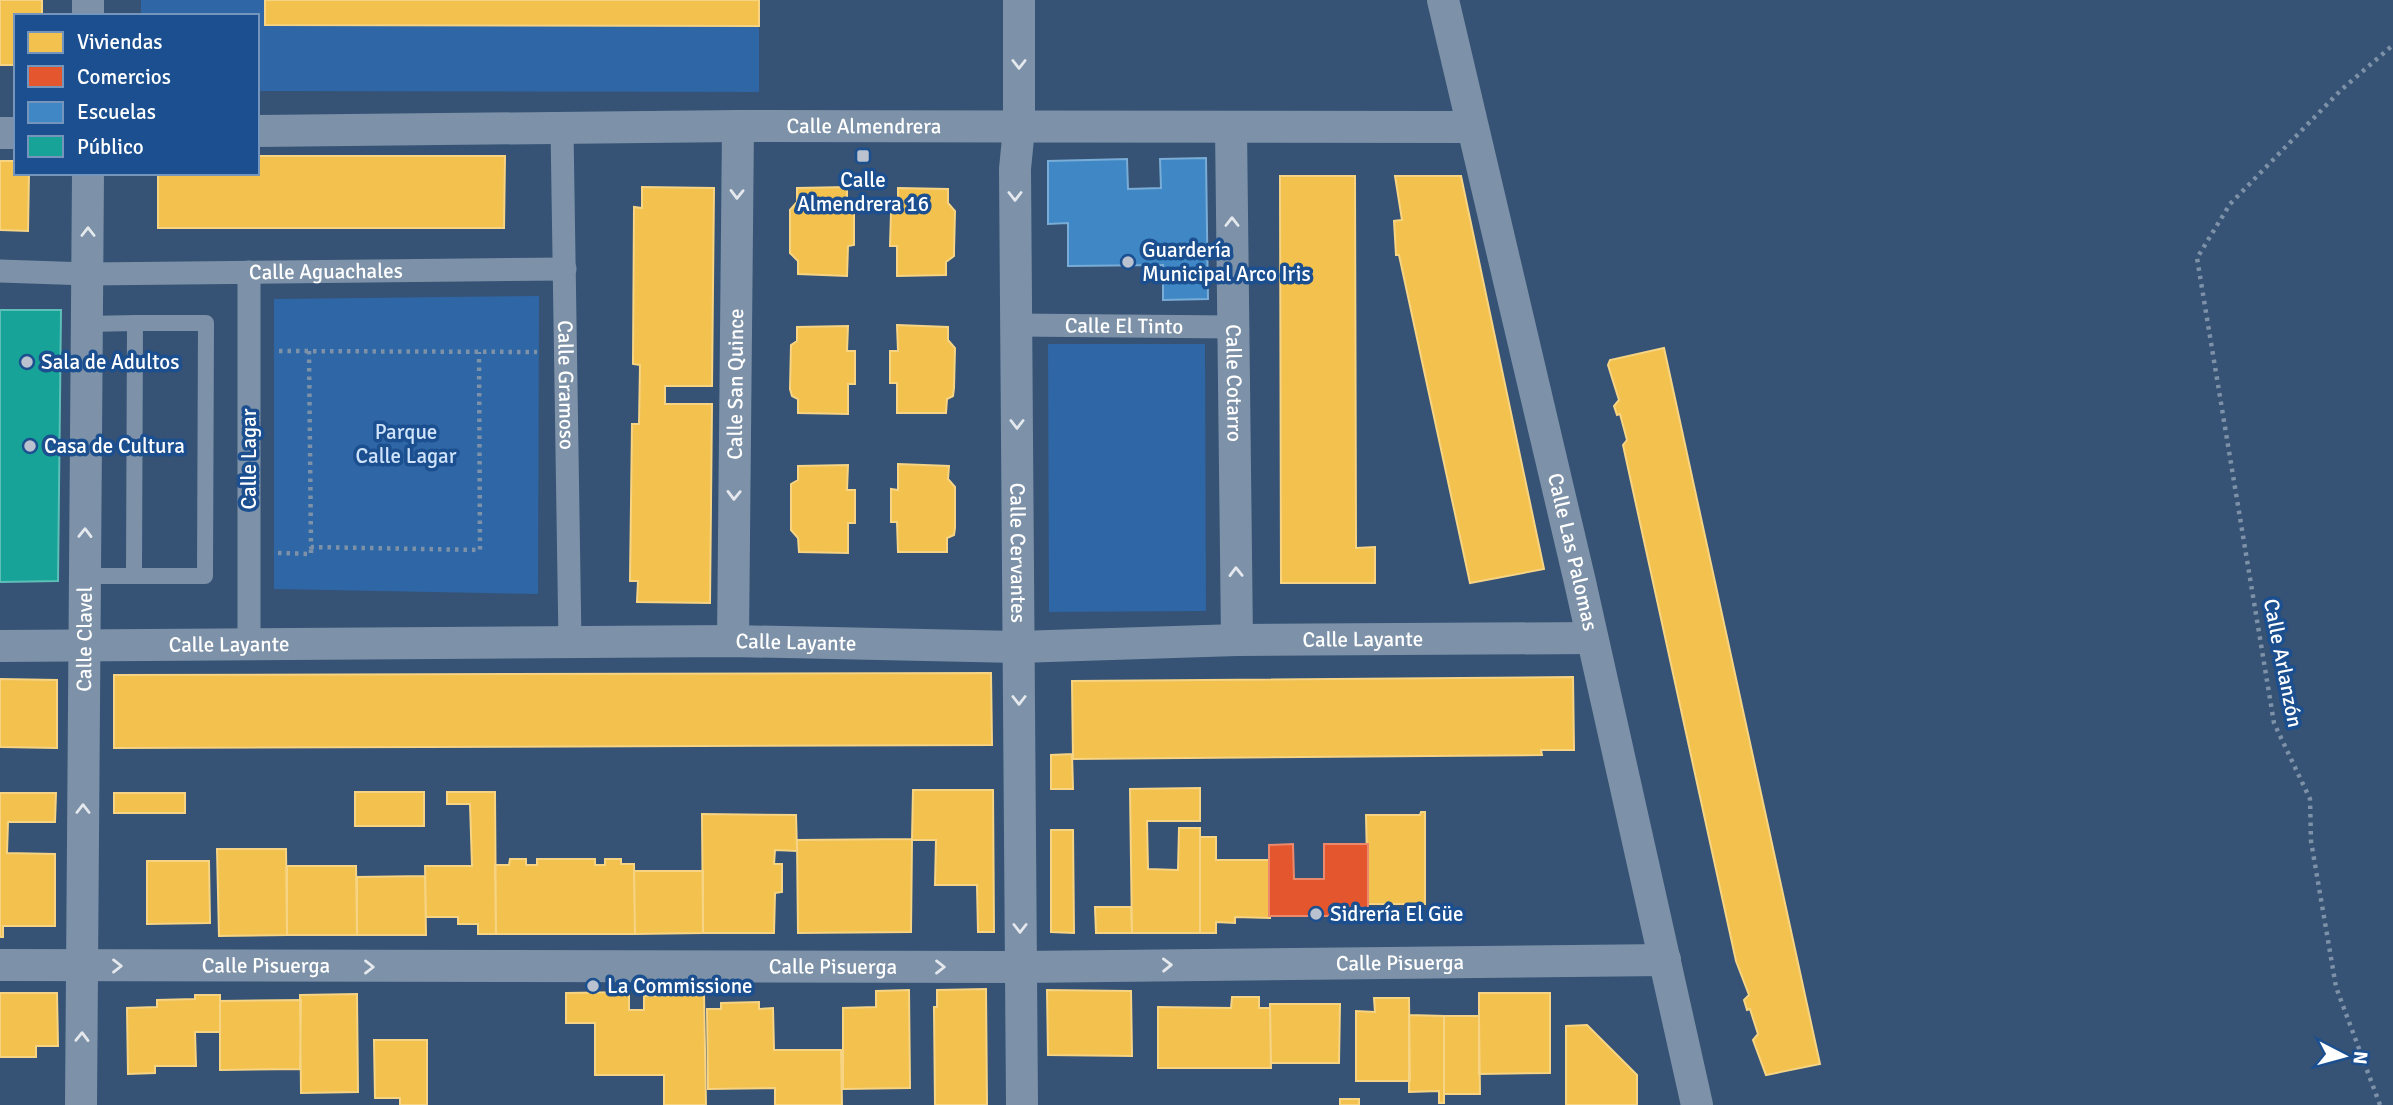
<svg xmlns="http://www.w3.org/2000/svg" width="2393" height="1105" font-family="Signika,sans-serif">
<rect width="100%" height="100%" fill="#365274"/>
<path fill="#2f66a5" d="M141,0H265V25L759,26V92L257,91V16H141Z
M539,296L538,594L274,589V299Z
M1048,344H1205L1206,611L1049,612Z"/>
<path fill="#f2c14e" stroke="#f6d483" stroke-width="2" d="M0,0H42V16H16V65H0Z
M265,0H759V26L265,25Z
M257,156H505L504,228H158V173H257Z
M0,161H16V173H29L28,231L0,230Z
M1280,176H1355L1356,548L1375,547V583H1281Z
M1395,176H1461L1544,569L1470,583L1399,255H1396L1394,221L1402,220Z
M642,187L714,188L712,386H665V404H712L710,603L637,602L638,581H630L632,424H639L640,365L633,364L634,207L642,208Z
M847,187V213H854V245L848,246L847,276L798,274V261L790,253V210L797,202V188Z
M898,188L948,189V203L955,211L954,251V256L946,262V275L897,276V246H890L891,213H898Z
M897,325L948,327V340L955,348L954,388L953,396L947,399L946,413H897V383H890V351H898Z
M848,326L847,351H855V384H848V414L798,413V399L792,396L790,389L791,345L797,341V327Z
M1664,348L1820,1064L1766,1075L1753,1040L1758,1034L1750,1009L1747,1010L1744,1000L1749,995L1736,961L1623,445L1627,440L1620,414L1617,415L1614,406L1619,400L1608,365L1610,360Z
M898,464L949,466L948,479L955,487V528L954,535L947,538V552H898L897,522H891V489L898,490Z
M848,465L847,490H855V523H848V553L799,552L798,538L791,530V484L798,480V466Z
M991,673L992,745L114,748V675Z
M1573,677L1574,750H1541L1542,755L1073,759L1072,681Z
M0,679L57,680V748L0,747Z
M1072,754L1073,789H1051V755Z
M1200,788V821H1147L1148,869L1178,870L1179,828H1200V933H1132L1130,789Z
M913,790H993L994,932H978L977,885H935L936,840H912Z
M355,792H424V826H355Z
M447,792H495L496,934H478V924H458V917H426L425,866H472L470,804H447Z
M0,793H56L55,822H8L7,853L55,854V926H3V937H0Z
M114,793H185V813H114Z
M1421,812H1425V904H1368L1366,815H1420Z
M702,814L796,815L797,851L775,850L774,864H782V892L775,893L774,933H703Z
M1051,830H1073L1074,933L1051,932Z
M1200,837H1216V860H1269L1270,918L1235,917V923L1216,922V933H1200Z
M912,839L911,932L798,933L797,840Z
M217,849H286L287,935L219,936Z
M510,859H526V865H537V859H595V865H605V859H621V864H634L635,934H496L495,865H509Z
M147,861H209L210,923L147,924Z
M287,866H356L357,935H287Z
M634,871H703V933L635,934Z
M425,876L426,935H357V877Z
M1095,907H1131L1132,933H1096Z
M986,989L987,1105H935L934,1007H937V990Z
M909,990L910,1088L843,1089V1008L876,1007V991Z
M1047,990L1131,991L1132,1056L1048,1055Z
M629,992V1010H644V996L704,995L706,1105H664V1075H595V1023H566V993Z
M0,993H57L58,1046H36V1057H0Z
M1479,993H1550V1073L1479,1074Z
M357,994L358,1092L301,1093L300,995Z
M195,995H220V1032H195L196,1066H155V1073L128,1074L127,1008L157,1007V1000L195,999Z
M1232,997H1259V1008H1270L1271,1068H1158V1007L1231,1008Z
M1374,998H1409L1410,1081H1356V1011L1375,1012Z
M301,1000L300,1069L220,1070V1001Z
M759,1002V1009L773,1008L774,1050H841L842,1105H775V1088L708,1089L707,1009H721V1003Z
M1270,1004H1340L1339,1063H1271Z
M1409,1015L1444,1016V1103H1439V1091L1409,1092Z
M1444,1016H1479L1480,1094H1444Z
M1587,1025L1637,1075V1105H1566V1026Z
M374,1040H427V1105H400V1098H375Z
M1340,1099H1359V1105H1340Z"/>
<path fill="#e4572e" stroke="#ec896d" stroke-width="2" d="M1293,844L1294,879H1324V844H1368V908L1352,907V916H1269V845Z"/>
<path fill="#3f88c5" stroke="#79acd6" stroke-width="2" d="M1206,158L1208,299L1163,300V265L1068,266V223L1048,224V161L1127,159L1128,189L1161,188L1160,159Z"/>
<path fill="#17a398" stroke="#5dbfb7" stroke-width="2" d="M0,310H61L58,581L0,582Z"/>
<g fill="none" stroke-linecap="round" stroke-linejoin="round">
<path stroke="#7d92a8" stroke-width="4.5" stroke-dasharray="3.5 5" stroke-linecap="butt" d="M279,351L537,352
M309,351L311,547L480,550L479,352
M278,553L311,554V548
M2380,1105L2336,987L2311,841L2310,799L2274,723L2197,258L2230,204L2341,90L2393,45"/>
<path stroke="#7d92a8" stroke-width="16" d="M135,323H206L205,576H134Z
M87,324L135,323
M84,576H134"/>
<g stroke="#7d92a8" stroke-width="23">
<path id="s1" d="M562,128L570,643"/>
<path id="s2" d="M0,271L88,274L565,269"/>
<path d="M249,272V646"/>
<path id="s3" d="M1016,325L1232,327"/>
</g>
<g stroke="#7d92a8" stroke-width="32">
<path id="s4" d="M1019,0V128L1015,169L1022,1105"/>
<path id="s5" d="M1443,0L1580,582L1697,1105"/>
<path d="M88,16V0"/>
<path id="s6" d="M1231,127L1237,640"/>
<path id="s7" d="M257,131L738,126L1472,127"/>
<path d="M0,133H16"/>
<path id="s8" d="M733,641L738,126"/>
<path id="s9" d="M0,646L733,641L1018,647L1237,640L1592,638"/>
<path id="s10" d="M0,965L1020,967L1665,960"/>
<path id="s11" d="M81,1105L88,173"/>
</g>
</g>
<defs><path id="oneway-chevron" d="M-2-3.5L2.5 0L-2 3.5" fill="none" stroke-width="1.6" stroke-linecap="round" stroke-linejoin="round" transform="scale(1.75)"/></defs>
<g stroke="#e5e9ee">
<use href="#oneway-chevron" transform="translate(1019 64) rotate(90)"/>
<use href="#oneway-chevron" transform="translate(737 194) rotate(91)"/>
<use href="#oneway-chevron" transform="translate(1015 196) rotate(90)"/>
<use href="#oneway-chevron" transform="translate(1232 222) rotate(-90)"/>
<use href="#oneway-chevron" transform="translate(88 232) rotate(-90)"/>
<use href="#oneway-chevron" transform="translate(1017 424) rotate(90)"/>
<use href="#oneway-chevron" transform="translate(734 495) rotate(91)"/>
<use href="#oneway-chevron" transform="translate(85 533) rotate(-89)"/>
<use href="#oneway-chevron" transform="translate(1236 572) rotate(-91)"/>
<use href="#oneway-chevron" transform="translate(1019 700) rotate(90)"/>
<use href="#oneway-chevron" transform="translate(83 809) rotate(-90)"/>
<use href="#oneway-chevron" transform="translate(1020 928) rotate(90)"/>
<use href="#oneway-chevron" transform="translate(1167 965) rotate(-1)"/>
<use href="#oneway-chevron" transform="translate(117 966)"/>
<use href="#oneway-chevron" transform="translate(369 967)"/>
<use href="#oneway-chevron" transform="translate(940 967)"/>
<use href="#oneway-chevron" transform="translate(82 1037) rotate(-89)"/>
</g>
<g fill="#b9c2ce" stroke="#1b4f8f" stroke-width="2.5">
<rect x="856" y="149" width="14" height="14" rx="3.5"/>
<circle cx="1128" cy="262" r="7"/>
<circle cx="27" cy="362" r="7"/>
<circle cx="30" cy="446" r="7"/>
<circle cx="1316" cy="914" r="7"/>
<circle cx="593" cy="986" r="7"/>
</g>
<g text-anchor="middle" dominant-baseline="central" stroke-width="7" stroke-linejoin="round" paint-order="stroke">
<g font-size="21" fill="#fff" stroke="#1b4f8f">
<text stroke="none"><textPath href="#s7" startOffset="607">Calle Almendrera</textPath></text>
<text stroke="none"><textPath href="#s2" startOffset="326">Calle Aguachales</textPath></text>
<text stroke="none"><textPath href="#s3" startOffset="108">Calle El Tinto</textPath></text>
<text stroke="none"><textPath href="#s8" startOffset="257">Calle San Quince</textPath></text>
<text stroke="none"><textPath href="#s6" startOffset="256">Calle Cotarro</textPath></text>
<text stroke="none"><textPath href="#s1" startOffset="257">Calle Gramoso</textPath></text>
<text transform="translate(249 459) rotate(-90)">Calle Lagar</text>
<text stroke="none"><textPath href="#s4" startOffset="553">Calle Cervantes</textPath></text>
<text stroke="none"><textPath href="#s5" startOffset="567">Calle Las Palomas</textPath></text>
<text stroke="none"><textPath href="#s11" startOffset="466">Calle Clavel</textPath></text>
<text stroke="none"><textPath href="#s9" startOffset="1363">Calle Layante</textPath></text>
<text stroke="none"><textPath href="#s9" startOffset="796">Calle Layante</textPath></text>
<text stroke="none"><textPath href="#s9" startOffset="229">Calle Layante</textPath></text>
<text transform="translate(2283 663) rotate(79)">Calle Arlanzón</text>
<text stroke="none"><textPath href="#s10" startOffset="1400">Calle Pisuerga</textPath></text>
<text stroke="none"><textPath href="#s10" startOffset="266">Calle Pisuerga</textPath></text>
<text stroke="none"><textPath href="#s10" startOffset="833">Calle Pisuerga</textPath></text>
</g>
<g font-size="21" fill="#fff" stroke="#1b4f8f" text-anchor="start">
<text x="863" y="180" text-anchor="middle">Calle<tspan x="863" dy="24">Almendrera 16</tspan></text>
<text x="1142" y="250">Guardería<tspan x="1142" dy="24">Municipal Arco Iris</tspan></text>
<text x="41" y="362">Sala de Adultos</text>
<text x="44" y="446">Casa de Cultura</text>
<text x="1330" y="914">Sidrería El Güe</text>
<text x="607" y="986">La Commissione</text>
</g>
<g font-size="21" fill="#cfe3fa" stroke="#1b4f8f">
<text x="406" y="432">Parque<tspan x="406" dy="24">Calle Lagar</tspan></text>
</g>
</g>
<rect x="14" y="14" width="245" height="161" fill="#1b4f8f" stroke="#7695bc" stroke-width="2"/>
<rect x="28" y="32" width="35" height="21" fill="#f2c14e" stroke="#7695bc" stroke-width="2"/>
<text x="77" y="49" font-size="21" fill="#ffffff">Viviendas</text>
<rect x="28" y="66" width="35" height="21" fill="#e4572e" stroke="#7695bc" stroke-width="2"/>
<text x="77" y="84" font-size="21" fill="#ffffff">Comercios</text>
<rect x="28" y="102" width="35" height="21" fill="#3f88c5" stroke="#7695bc" stroke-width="2"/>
<text x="77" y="119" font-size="21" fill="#ffffff">Escuelas</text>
<rect x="28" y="136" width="35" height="21" fill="#17a398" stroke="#7695bc" stroke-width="2"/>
<text x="77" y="154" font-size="21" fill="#ffffff">Público</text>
<g transform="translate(2344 1056) rotate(96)" stroke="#1b4f8f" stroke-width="5" paint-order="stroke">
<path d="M0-5L12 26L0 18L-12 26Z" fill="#ffffff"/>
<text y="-10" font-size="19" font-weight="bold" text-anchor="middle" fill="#ffffff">N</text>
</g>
</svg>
